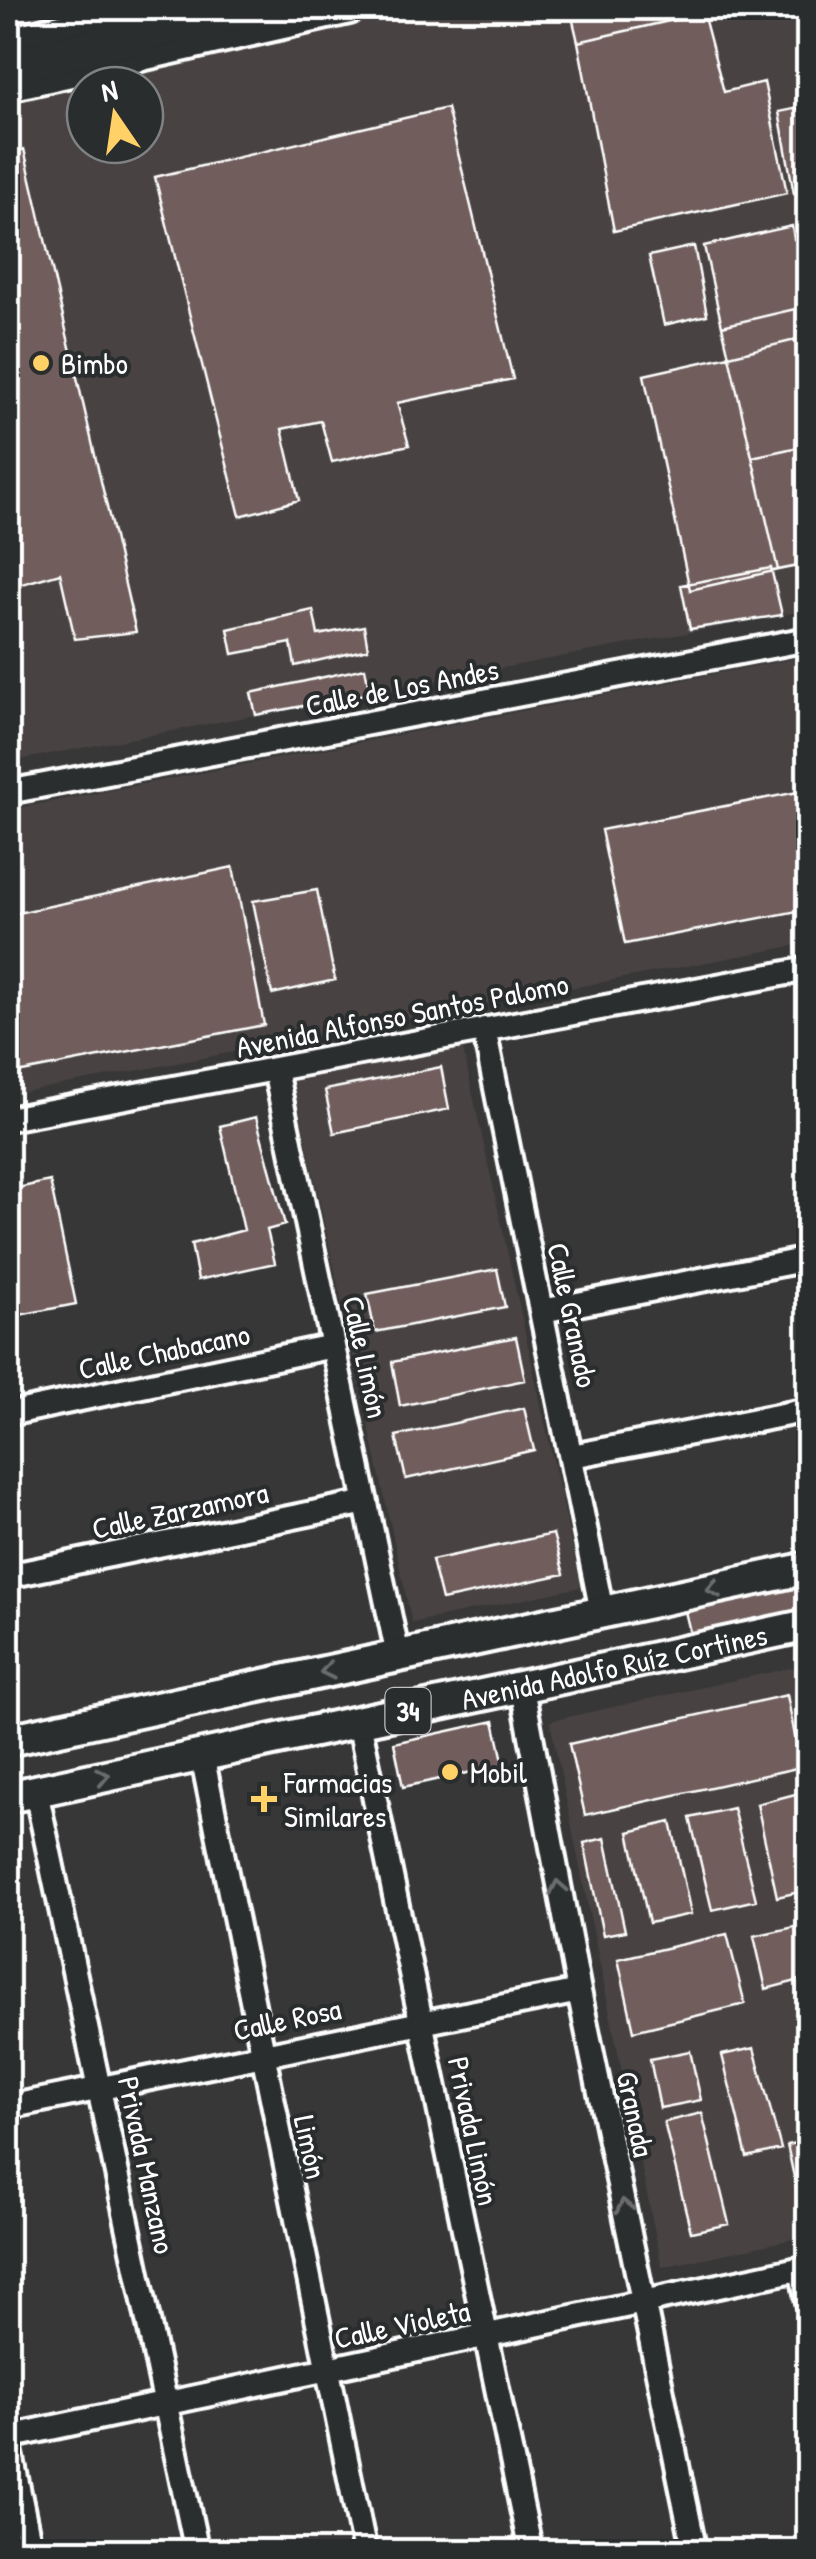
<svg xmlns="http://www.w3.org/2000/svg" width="816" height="2559" font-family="'Patrick Hand',sans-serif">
<rect width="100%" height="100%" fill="#383737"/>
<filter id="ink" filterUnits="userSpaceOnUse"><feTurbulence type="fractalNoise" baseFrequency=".01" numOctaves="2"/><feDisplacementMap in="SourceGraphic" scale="20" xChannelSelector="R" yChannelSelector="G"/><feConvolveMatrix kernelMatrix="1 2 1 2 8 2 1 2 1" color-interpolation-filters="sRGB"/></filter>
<g filter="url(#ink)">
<path fill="#484242" d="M412,8H802L808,35V610L8,762V105L85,86V145H145V85H90Z
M808,656V943L8,1095V810Z
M462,1045L581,1587L412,1623L293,1080Z
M808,1664V2236L662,2267L550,1721Z"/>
<path fill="#6f5d5b" stroke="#fff" stroke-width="2.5" d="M570,8H726L578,42Z
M703,13L724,92L764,82L787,193L614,231L578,42Z
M808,106V181L805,182L808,193L794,194L779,112Z
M447,108L513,379L397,403L409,445L332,462L321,421L282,429L299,500L240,516L155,177Z
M24,149L136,632L75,639L60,573L8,588V154Z
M792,226L794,239L808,236V306L722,326L704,246Z
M694,246L707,315L664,325L649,256Z
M808,306V337L729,356L722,326Z
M808,337V445L752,457L729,356Z
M729,356L778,570L690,590L644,375Z
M808,445V564L778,570L752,457Z
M771,568L782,615L690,629L681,585Z
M313,610L318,635L364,626L368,649L295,666L291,643L233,654L228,629Z
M365,668L370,693L256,715L251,693Z
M808,790V909L625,944L601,830Z
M233,867L264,1025L12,1074L8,1050V915Z
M317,890L335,980L272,994L253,901Z
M441,1067L449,1109L334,1133L325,1090Z
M256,1117L285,1225L267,1230L275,1263L198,1280L191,1244L244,1230L220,1126Z
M50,1181L76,1304L14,1316L8,1288V1190Z
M497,1269L505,1307L375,1332L367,1294Z
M516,1337L525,1380L400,1406L392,1362Z
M524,1408L534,1450L406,1479L396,1436Z
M553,1534L564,1574L442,1600L432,1560Z
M806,1577L808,1612L691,1636L683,1603Z
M787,1695L801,1767L585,1815L569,1744Z
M494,1721L504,1765L403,1787L394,1743Z
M799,1793L808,1837V1890L777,1897L757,1804Z
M733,1808L756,1900L712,1910L690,1818Z
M671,1822L691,1914L649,1923L629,1832Z
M605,1838L625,1931L603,1935L584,1843Z
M808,1924V1978L766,1989L754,1936Z
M727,1934L745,2004L634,2031L618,1959Z
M754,2048L781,2149L747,2157L722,2055Z
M690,2051L701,2100L660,2108L650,2059Z
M702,2113L729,2224L691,2232L664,2122Z
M808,2140V2226L805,2227L787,2145Z"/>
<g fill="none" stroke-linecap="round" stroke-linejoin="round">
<defs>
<path id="minor" d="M8,792L808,639
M484,1029L602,1612
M275,1070L398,1656
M8,1119L808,969
M542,1311L808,1259
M8,1414L333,1346
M572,1456L808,1410
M8,1576L366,1502
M522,1688L579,1991L695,2552
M359,1722L531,2552
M202,1755L365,2552
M36,1791L197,2552
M8,2107L579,1991
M801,2269L808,2302
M8,2437L808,2267
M8,2439L31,2552"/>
<g id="major">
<path d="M8,43L150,8"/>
<path d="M8,85L349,8"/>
<path d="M8,1740L808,1568"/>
<path id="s1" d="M8,1797L808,1625"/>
</g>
<path id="highway" d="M8,67L249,8"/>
</defs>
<use href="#minor" stroke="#fff" stroke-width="30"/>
<use href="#major" stroke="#fff" stroke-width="38"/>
<use href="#highway" stroke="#fff" stroke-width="42"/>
<use href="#minor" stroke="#2a2d2e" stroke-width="22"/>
<use href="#major" stroke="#2a2d2e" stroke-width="30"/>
<use href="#highway" stroke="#2a2d2e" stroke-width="35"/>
</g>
<defs><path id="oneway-chevron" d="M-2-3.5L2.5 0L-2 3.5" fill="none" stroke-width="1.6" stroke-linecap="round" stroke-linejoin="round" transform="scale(2.5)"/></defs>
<g stroke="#6a6c6d">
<use href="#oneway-chevron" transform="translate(713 1589) rotate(168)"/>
<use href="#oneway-chevron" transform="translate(327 1671) rotate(168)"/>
<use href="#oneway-chevron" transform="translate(103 1776) rotate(-12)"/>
<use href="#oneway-chevron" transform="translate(558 1887) rotate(-101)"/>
<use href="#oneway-chevron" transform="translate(624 2206) rotate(-102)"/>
</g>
</g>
<g fill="#ffd166" stroke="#2a2d2e" stroke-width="4">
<circle cx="41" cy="363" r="10"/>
<circle cx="450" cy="1772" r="10"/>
<path d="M259 1784h10v10h10v10h-10v10h-10v-10h-10v-10h10z"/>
</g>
<g text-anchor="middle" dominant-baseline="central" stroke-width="8" stroke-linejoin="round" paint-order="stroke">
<rect fill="#2a2d2e" stroke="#bfc0c0" stroke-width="2.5" x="385.5" y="1688" width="45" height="46" rx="8"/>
<g font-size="28" font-weight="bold" fill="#fff">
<text x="408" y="1711">34</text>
</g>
<g font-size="30" fill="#fff" stroke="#2a2d2e" text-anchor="start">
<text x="61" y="363">Bimbo</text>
<text x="470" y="1772">Mobil</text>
<text x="284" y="1782">Farmacias<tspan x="284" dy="34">Similares</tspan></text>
</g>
<g font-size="30" fill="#fff" stroke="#2a2d2e">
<text transform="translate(402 687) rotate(-11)">Calle de Los Andes</text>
<text transform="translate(402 1015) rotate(-11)">Avenida Alfonso Santos Palomo</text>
<text transform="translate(573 1315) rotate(78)">Calle Granado</text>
<text transform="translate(164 1351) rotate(-12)">Calle Chabacano</text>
<text transform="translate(366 1357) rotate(78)">Calle Limón</text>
<text transform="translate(180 1510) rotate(-12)">Calle Zarzamora</text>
<text stroke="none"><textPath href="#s1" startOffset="620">Avenida Adolfo Ruíz Cortines</textPath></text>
<text transform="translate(287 2019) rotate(-12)">Calle Rosa</text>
<text transform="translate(636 2114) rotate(78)">Granada</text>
<text transform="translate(474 2131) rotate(78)">Privada Limón</text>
<text transform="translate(311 2147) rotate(78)">Limón</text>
<text transform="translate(147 2165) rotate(78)">Privada Manzano</text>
<text transform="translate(402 2324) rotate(-12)">Calle Violeta</text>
</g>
</g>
<rect width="816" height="2559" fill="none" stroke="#2a2d2e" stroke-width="40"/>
<rect x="20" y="20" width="776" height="2519" fill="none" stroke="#fff" stroke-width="4" filter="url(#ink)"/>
<g transform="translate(115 115) rotate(347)"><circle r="48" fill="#2a2d2e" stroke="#7f8182" stroke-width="2.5"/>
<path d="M0-8L18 38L0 25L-18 38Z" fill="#ffd166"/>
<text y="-15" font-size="28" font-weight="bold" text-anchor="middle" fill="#ffffff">N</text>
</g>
</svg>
